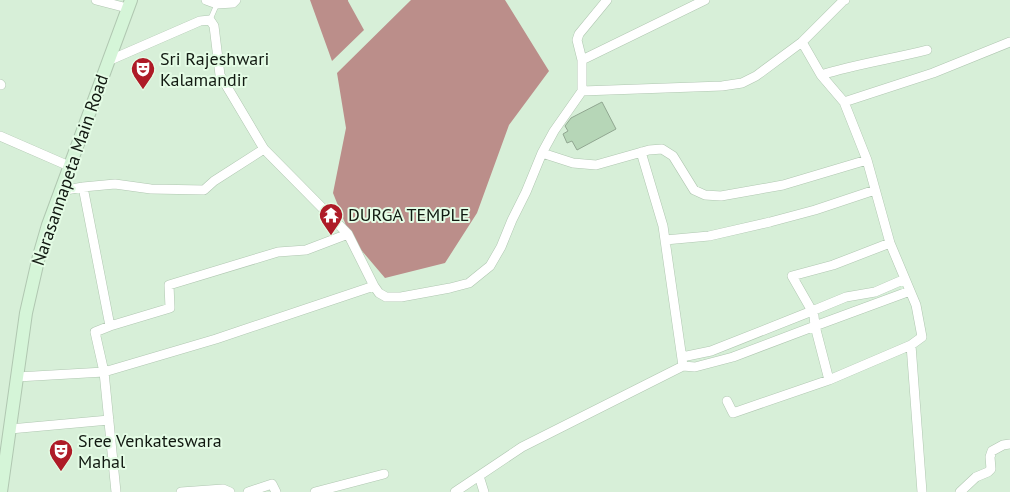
<svg xmlns="http://www.w3.org/2000/svg" width="1010" height="492" font-family="'PT Sans',sans-serif">
<rect width="100%" height="100%" fill="#d7efd8"/>
<path fill="#bb8e8a" d="M 310,0 L 348,0 L 348,1 L 364,30 L 332,61 Z
M 411,0 L 505,0 L 549,71 L 509,125 L 477,213 L 445,263 L 385,278 L 351,238 L 333,193 L 346,128 L 337,73 Z"/>
<path fill="#b6d6b7" stroke="#91a791" d="M 602,102 L 616,129 L 577,150 L 572,141 L 567,143 L 563,134 L 568,131 L 565,126 L 571,118 Z"/>
<g fill="none" stroke-linecap="round" stroke-linejoin="round">
<g stroke="#b0c7b1" stroke-width="5.5">
<path id="service" d="M 210,20 L 217,4"/>
</g>
<g stroke="#b0c7b1" stroke-width="10">
<path id="minor" d="M 96,0 L 127,8
M 206,0 L 217,4 L 233,3 L 236,0
M 582,60 L 705,0
M 821,75 C 856,64 892,59 927,50
M 0,84 L 1,85
M 582,91 L 722,86 L 742,83 L 756,76 L 802,42 L 843,1 L 845,0
M 844,102 L 933,73 L 1010,42
M 0,136 L 69,166
M 264,149 L 348,234 L 374,286
M 542,153 L 573,163 L 596,165 L 649,150 L 662,149 L 673,156 L 694,190 L 705,195 L 721,196 L 783,185 L 867,160
M 83,187 L 110,326
M 60,191 L 83,187 L 115,184 L 151,189 L 204,190 L 214,181 L 264,149 L 220,75 L 214,26 L 210,20 L 200,21 L 108,61
M 665,240 L 709,236 L 770,222 L 815,210 L 875,190
M 911,345 L 922,492
M 682,357 L 711,351 L 812,311 L 792,276 L 833,265 L 890,243
M 683,366 L 695,367 L 733,357 L 815,326 L 814,316 L 812,311 L 846,297 L 875,292 L 905,279
M 17,377 L 104,372 L 216,339 L 374,286 L 379,293 L 386,297 L 401,297 L 450,288 L 469,283 L 490,266 L 501,247 L 512,220 L 526,192 L 542,153 L 554,131 L 582,91 L 582,60 L 577,40 L 579,34 L 607,0
M 829,380 L 815,326 L 910,291
M 727,401 L 733,413 L 829,380 L 911,345 L 922,337 L 916,305 L 890,243 L 867,160 L 844,102 L 821,75 L 802,42
M 10,429 L 109,420
M 479,476 L 484,492
M 116,492 L 104,372 L 95,332 L 110,326 L 170,308 L 169,285 L 278,252 L 306,250 L 348,234
M 181,492 L 223,489 L 230,492
M 248,492 L 272,484 L 276,492
M 315,492 L 384,474
M 455,492 L 522,447 L 683,366 L 663,226 L 641,152
M 960,492 L 976,477 L 988,472 L 991,469 L 990,457 L 992,451 L 1003,445 L 1010,444"/>
</g>
<g stroke="#b0c7b1" stroke-width="14">
<path id="secondary" d="M 1,492 L 26,313 L 39,256 L 48,225 L 131,0"/>
</g>
<use href="#service" stroke="#fff" stroke-width="4.5"/>
<use href="#minor" stroke="#fff" stroke-width="9"/>
<use href="#secondary" stroke="#d5f5d8" stroke-width="12"/>
</g>
<defs>
<g id="theatre-pin" transform="scale(1.25)"><path d="M0 17L-7.5 6A9.5 9.5 0 1 1 7.5 6Z" fill="#ae1b27" stroke="#e4fce5"/><path d="M-5-5.5Q0-4 5-5.5V0Q5 5 0 6Q-5 5-5 0ZM-3.3-2.5H-1v1.5H-3.3ZM1-2.5H3.3v1.5H1ZM-2.8 1Q0 5.5 2.8 1Z" fill="#fff"/></g>
<g id="temple-pin" transform="scale(1.25)"><path d="M0 17L-7.5 6A9.5 9.5 0 1 1 7.5 6Z" fill="#ae1b27" stroke="#e4fce5"/><path d="M0-6L5-2H3V0L6.5 2.5H4V6H1.5V3h-3V6H-4V2.5H-6.5L-3 0V-2H-5Z" fill="#fff"/></g>
</defs>
<g fill-rule="evenodd">
<use href="#theatre-pin" x="143" y="69"/>
<use href="#temple-pin" x="331" y="215"/>
<use href="#theatre-pin" x="61" y="451"/>
</g>
<g text-anchor="middle" stroke-width="4" stroke-linejoin="round" paint-order="stroke">
<g font-size="18" fill="#111911" stroke="#e4fce5" text-anchor="start">
<text x="160" y="65">Sri Rajeshwari<tspan x="160" dy="21">Kalamandir</tspan></text>
<text x="348" y="221">DURGA TEMPLE</text>
<text x="78" y="447">Sree Venkateswara<tspan x="78" dy="21">Mahal</tspan></text>
</g>
<g font-size="18" fill="#111911" stroke="#e4fce5">
<text transform="translate(70 170) rotate(-71)" y="6">Narasannapeta Main Road</text>
</g>
</g>
</svg>
